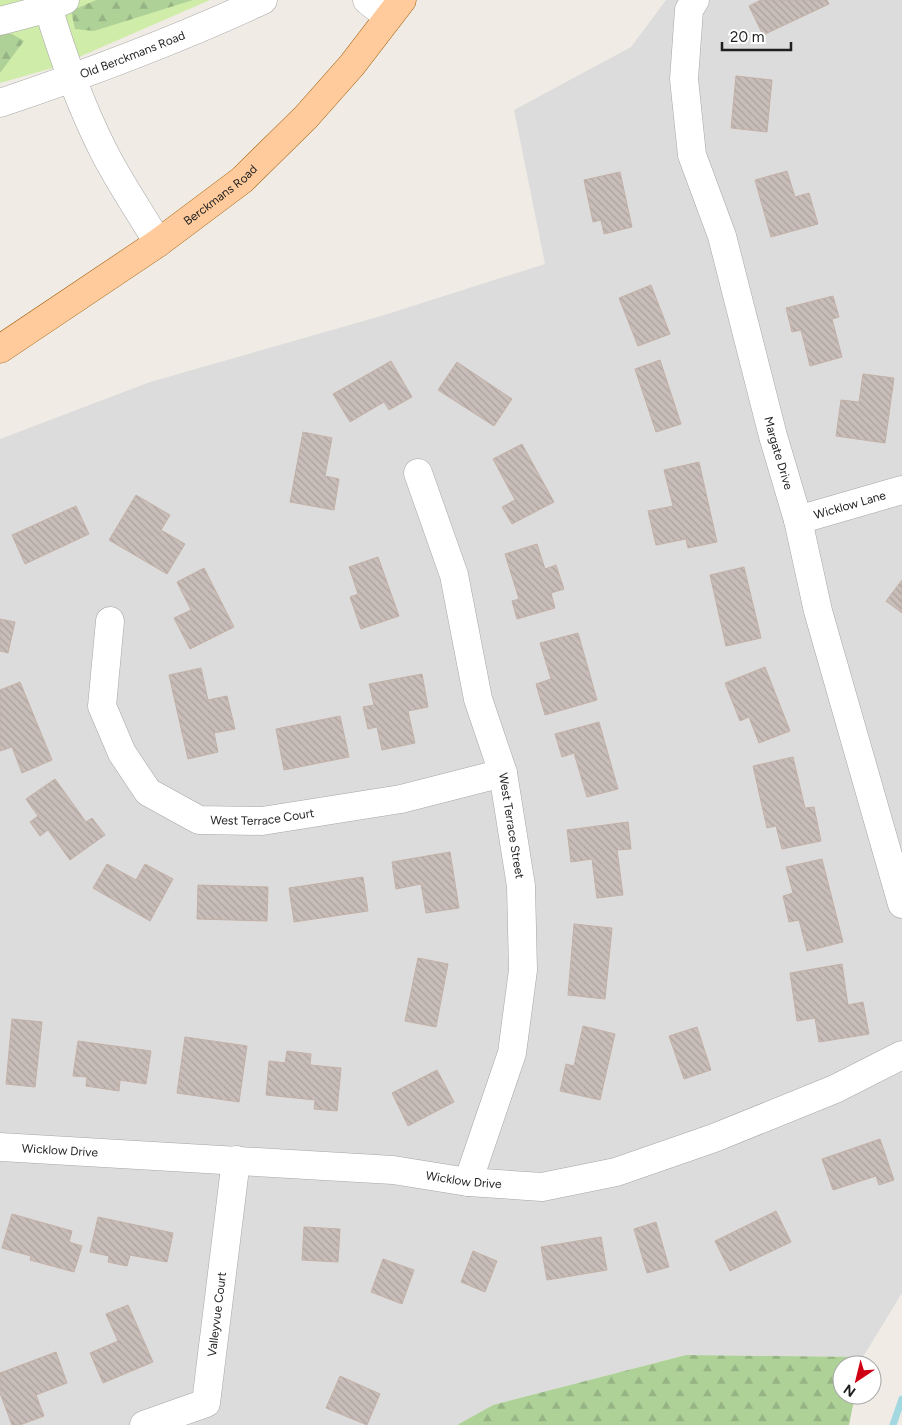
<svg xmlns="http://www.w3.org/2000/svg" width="902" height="1425" font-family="Figtree,sans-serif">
<defs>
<pattern id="forest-firs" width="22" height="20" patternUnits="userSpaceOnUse" patternTransform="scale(1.25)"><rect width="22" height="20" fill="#aed198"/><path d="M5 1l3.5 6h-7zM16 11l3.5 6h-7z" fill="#95b383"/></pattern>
<pattern id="building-back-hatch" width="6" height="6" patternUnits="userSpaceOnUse" patternTransform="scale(1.25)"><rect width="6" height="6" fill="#c8bdb8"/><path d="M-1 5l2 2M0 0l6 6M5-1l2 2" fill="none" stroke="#aba29e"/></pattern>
</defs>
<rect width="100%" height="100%" fill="#f0ece5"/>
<path fill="#dddcdc" d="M 666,0 L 902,0 L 902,1293 L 863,1357 L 686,1355 L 493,1405 L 457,1425 L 0,1425 L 0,439 L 150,382 L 381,316 L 545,264 L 514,110 L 631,47 Z"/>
<path fill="#d0eca9" d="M 0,0 L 210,0 L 56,67 L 0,83 Z"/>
<path fill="url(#forest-firs)" d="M 96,0 L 193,0 L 94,31 L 75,29 L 71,11 Z
M 0,33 L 12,34 L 24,41 L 0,73 Z
M 686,1355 L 863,1357 L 862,1365 L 842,1365 L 842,1395 L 855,1395 L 849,1425 L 457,1425 L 493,1405 Z"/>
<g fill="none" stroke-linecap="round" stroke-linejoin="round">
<path stroke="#a4d8e0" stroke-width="7" d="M 893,1425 L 902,1399"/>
</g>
<path fill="url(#building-back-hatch)" stroke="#c3b1a7" d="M 761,0 L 827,0 L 829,4 L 763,35 L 749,6 Z
M 736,76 L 772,80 L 767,132 L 731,128 Z
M 787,171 L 795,197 L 809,193 L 818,224 L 771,237 L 755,180 Z
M 620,172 L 632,227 L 604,234 L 601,220 L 593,222 L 584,180 Z
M 651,285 L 670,334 L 638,346 L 619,298 Z
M 833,296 L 839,317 L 832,319 L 842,357 L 810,366 L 801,330 L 792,332 L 786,308 Z
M 660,360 L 681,424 L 656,432 L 635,369 Z
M 391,361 L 412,397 L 389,410 L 384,402 L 350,422 L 333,394 Z
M 457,362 L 512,399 L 494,426 L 438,390 Z
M 863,374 L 894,378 L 885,443 L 836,436 L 841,400 L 859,402 Z
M 303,432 L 332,438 L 325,476 L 339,479 L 334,510 L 290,502 Z
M 522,444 L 554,502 L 512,524 L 502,507 L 515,500 L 493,459 Z
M 699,462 L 717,542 L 688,548 L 686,539 L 656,545 L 648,511 L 673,506 L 664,470 Z
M 136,495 L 170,515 L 161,530 L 185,544 L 167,574 L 109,540 Z
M 76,506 L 89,534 L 25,564 L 12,535 Z
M 537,544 L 545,569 L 556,565 L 564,589 L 551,593 L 555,608 L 517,619 L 512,601 L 519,599 L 505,554 Z
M 378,557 L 399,616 L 361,629 L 350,597 L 358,594 L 349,567 Z
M 744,567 L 761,638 L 726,646 L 710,575 Z
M 204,568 L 234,627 L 190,649 L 174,618 L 191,610 L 177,582 Z
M 902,580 L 902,613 L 886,601 Z
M 0,619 L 15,622 L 8,653 L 0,651 Z
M 578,633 L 597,700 L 545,715 L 536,684 L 551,679 L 540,643 Z
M 765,667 L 790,731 L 759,743 L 749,717 L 740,721 L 725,683 Z
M 201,668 L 208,700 L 227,696 L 235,729 L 214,733 L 218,752 L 188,759 L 169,675 Z
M 422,674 L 428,707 L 408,711 L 415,743 L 382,750 L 377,727 L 368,729 L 363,707 L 374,705 L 369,684 Z
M 20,682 L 52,760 L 22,773 L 12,747 L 0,751 L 0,690 Z
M 340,716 L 349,757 L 284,770 L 276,729 Z
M 599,722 L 618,789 L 587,797 L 574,753 L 562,757 L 555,734 Z
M 793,757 L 805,808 L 814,807 L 821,841 L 782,849 L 776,826 L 767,828 L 753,766 Z
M 55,779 L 86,822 L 92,818 L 105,835 L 70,860 L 48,830 L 40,836 L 30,822 L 38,816 L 26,799 Z
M 628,822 L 631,849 L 617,850 L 623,895 L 597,898 L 592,859 L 571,862 L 567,830 Z
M 450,852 L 459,908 L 426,913 L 421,884 L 396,889 L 392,862 Z
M 822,859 L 843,942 L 807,951 L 799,920 L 789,922 L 783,896 L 793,893 L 786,867 Z
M 107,864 L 136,880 L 145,864 L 173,879 L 150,921 L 93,888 Z
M 363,877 L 368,911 L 294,922 L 289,888 Z
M 198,885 L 268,887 L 267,921 L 197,919 Z
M 574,924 L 612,928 L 605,999 L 568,995 Z
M 418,958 L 448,964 L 436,1027 L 405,1021 Z
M 842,964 L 848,1005 L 863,1002 L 869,1034 L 819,1042 L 815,1018 L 797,1021 L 790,973 Z
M 12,1019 L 42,1022 L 35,1087 L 6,1084 Z
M 583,1026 L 615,1034 L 600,1100 L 560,1091 L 566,1064 L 574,1066 Z
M 697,1027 L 711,1070 L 684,1079 L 669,1036 Z
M 185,1037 L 247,1046 L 239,1102 L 177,1093 Z
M 78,1041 L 151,1051 L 146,1084 L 120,1080 L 119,1091 L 86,1086 L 87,1077 L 73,1076 Z
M 287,1051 L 311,1054 L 310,1065 L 341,1068 L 337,1111 L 314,1109 L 315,1100 L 266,1095 L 269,1061 L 285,1063 Z
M 437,1070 L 454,1102 L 408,1126 L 392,1093 Z
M 880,1139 L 894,1180 L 879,1185 L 876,1176 L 833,1190 L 822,1159 Z
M 776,1211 L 791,1242 L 730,1271 L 715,1241 Z
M 12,1214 L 72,1231 L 69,1242 L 82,1246 L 74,1272 L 30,1260 L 31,1256 L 2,1248 Z
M 98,1217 L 173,1233 L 167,1262 L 130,1255 L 127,1266 L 108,1262 L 109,1256 L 90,1252 Z
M 656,1222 L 669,1267 L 647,1273 L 634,1229 Z
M 304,1227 L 340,1229 L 338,1262 L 302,1260 Z
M 601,1237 L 607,1270 L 547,1280 L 541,1247 Z
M 473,1251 L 497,1261 L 485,1292 L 461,1282 Z
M 383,1259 L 414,1270 L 402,1304 L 371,1292 Z
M 128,1305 L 153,1362 L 103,1383 L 90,1353 L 118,1341 L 106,1314 Z
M 56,1352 L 67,1383 L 36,1395 L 44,1416 L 20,1425 L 12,1425 L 0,1393 L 0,1373 Z
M 340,1376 L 380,1394 L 367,1425 L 326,1408 Z"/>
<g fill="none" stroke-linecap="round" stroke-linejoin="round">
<g stroke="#a6a6a6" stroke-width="29">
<g id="minor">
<path d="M 367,0 L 388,17"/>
<path id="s1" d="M 695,0 L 689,10 L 684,79 L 692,155 L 722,236 L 773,436 L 798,520 L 818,611 L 902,904"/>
<path d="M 48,7 C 63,57 80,104 103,150 C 119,182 140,212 158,243"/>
<path d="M 0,21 L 38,11 L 65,0"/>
<path id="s2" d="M 0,103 C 89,73 177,40 263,0"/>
<path id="s3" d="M 418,473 L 454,575 L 478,699 L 503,773 L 521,886 L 523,970 L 512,1053 L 468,1182"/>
<path id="s4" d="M 798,520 L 902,490"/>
<path id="s5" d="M 110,621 L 102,706 L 122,753 L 148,792 L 199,820 L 262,821 L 401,799 L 503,773"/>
<path id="s6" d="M 0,1147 L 393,1170 L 468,1182 L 542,1187 L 616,1172 L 714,1138 L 835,1089 L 902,1055"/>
<path id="s7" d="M 144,1425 L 206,1403 L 236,1160"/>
</g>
</g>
<g stroke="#9b5900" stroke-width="29">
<g id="major">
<path id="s8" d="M 0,349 L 158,243 L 242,180 L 306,117 L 352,65 L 402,0"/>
</g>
</g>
<use href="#minor" stroke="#fff" stroke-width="28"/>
<use href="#major" stroke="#ffcb9c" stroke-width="28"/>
</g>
<g text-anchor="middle" stroke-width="5" stroke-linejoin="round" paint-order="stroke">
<g font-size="12" fill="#1f1f1f" stroke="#fff">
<text dy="4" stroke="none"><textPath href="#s2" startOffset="141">Old Berckmans Road</textPath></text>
<text dy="4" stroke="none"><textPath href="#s8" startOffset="269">Berckmans Road</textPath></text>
<text dy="4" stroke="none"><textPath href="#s1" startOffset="468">Margate Drive</textPath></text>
<text dy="4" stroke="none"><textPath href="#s4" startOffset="54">Wicklow Lane</textPath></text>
<text dy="4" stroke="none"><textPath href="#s5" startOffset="305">West Terrace Court</textPath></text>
<text dy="4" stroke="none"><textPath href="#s3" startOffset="366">West Terrace Street</textPath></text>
<text dy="4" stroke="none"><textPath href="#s6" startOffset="60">Wicklow Drive</textPath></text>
<text dy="4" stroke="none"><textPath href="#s6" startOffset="465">Wicklow Drive</textPath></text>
<text dy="4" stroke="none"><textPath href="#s7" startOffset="155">Valleyvue Court</textPath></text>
</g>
</g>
<g transform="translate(857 1380) rotate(215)"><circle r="24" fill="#ffffff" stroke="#a5a5a5"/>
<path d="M0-4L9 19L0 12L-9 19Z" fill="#cf0013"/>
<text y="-8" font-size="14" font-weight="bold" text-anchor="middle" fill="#1f1f1f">N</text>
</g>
<path d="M722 42v8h69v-8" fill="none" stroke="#1f1f1f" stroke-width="2.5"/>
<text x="730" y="42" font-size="15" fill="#1f1f1f" stroke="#ffffff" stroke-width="4" paint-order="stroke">20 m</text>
</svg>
